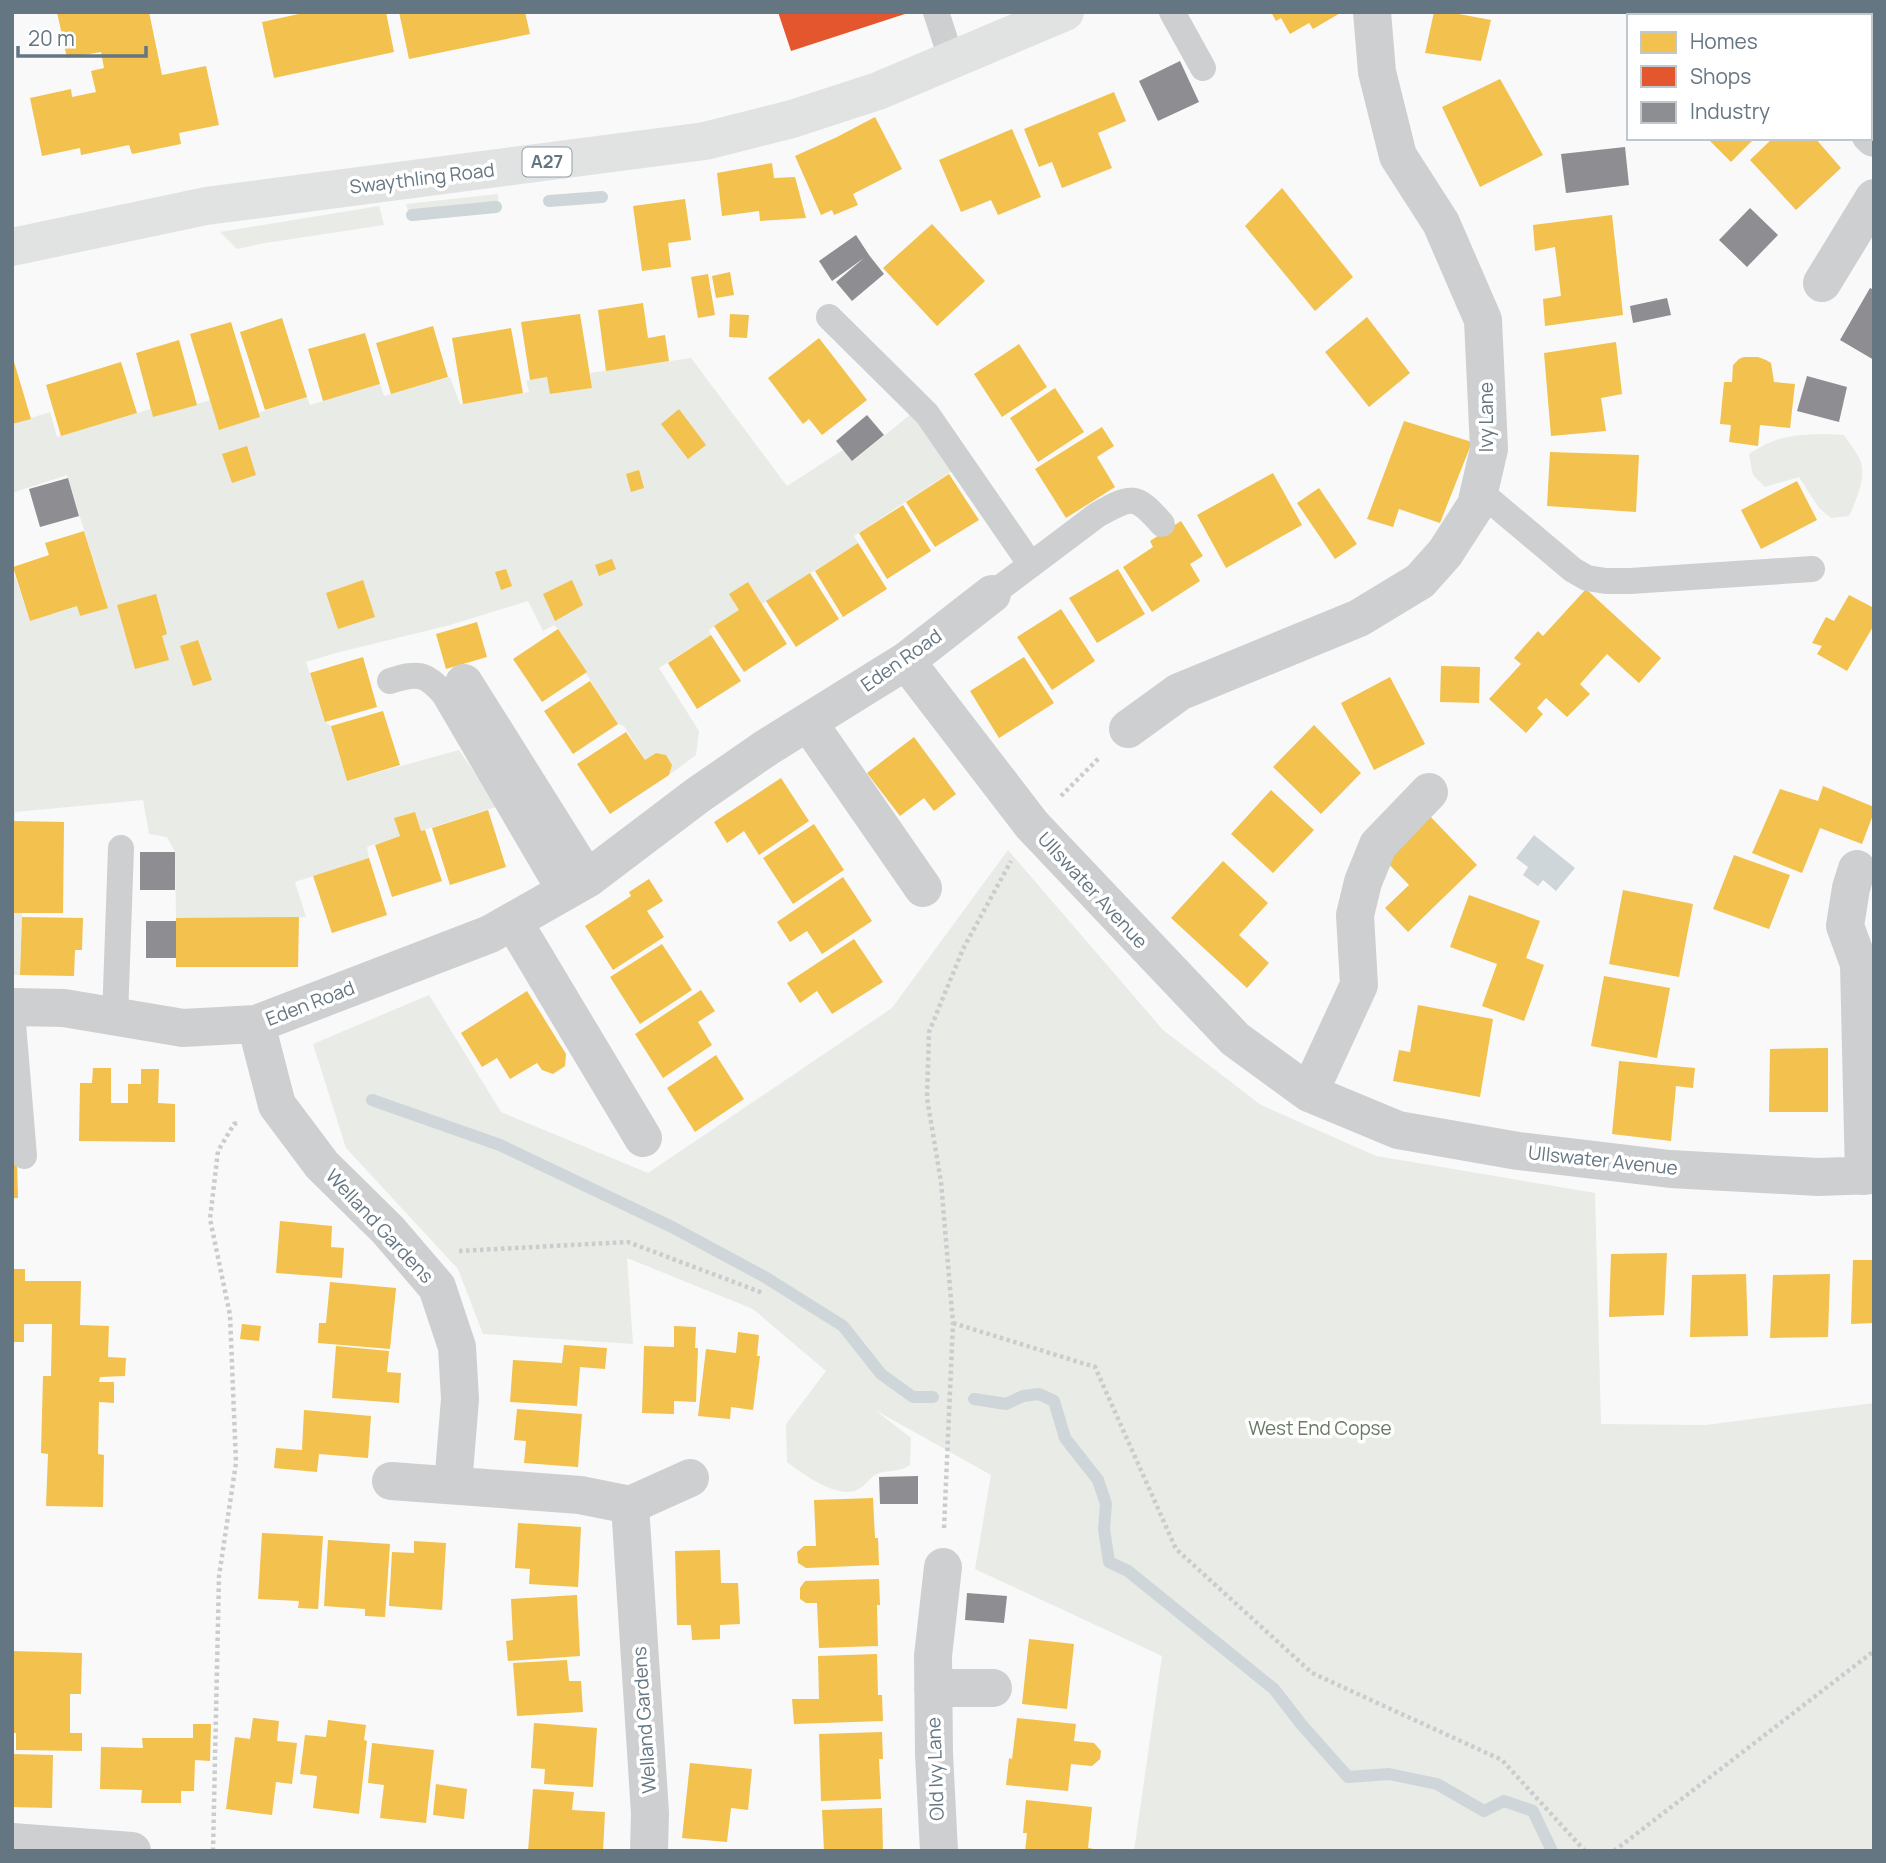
<svg xmlns="http://www.w3.org/2000/svg" width="1886" height="1863" font-family="Manrope,sans-serif">
<rect width="100%" height="100%" fill="#f9f9f9"/>
<path fill="#e8ebe6" d="M 498,194 L 499,212 L 411,221 L 406,204 Z
M 379,206 L 384,225 L 265,243 L 237,249 L 220,232 Z
M 691,358 L 787,486 L 843,450 L 853,461 L 911,414 L 952,471 L 854,536 L 858,543 L 762,604 L 748,582 L 739,610 L 709,630 L 711,635 L 659,668 L 699,731 L 696,755 L 669,775 L 672,765 L 666,755 L 656,753 L 645,760 L 624,726 L 618,724 L 558,629 L 554,625 L 543,631 L 528,601 L 450,625 L 332,654 L 306,662 L 325,722 L 331,726 L 347,781 L 459,750 L 493,799 L 496,807 L 421,831 L 415,812 L 395,818 L 400,836 L 367,847 L 369,858 L 295,882 L 306,917 L 176,918 L 175,852 L 167,837 L 149,834 L 143,800 L 15,812 L 14,913 L 22,913 L 20,975 L 12,975 L 12,567 L 30,621 L 77,606 L 80,616 L 108,607 L 67,475 L 12,493 L 12,424 L 50,412 L 57,437 L 151,409 L 153,417 L 210,400 L 219,430 L 259,417 L 258,413 L 307,397 L 310,405 L 380,384 L 384,396 L 450,377 L 460,404 L 463,404 L 529,392 L 526,381 L 547,377 L 551,394 L 592,388 L 590,373 Z
M 1826,434 L 1844,435 C 1849,443 1856,451 1860,460 C 1867,476 1856,501 1849,516 L 1831,518 L 1819,508 L 1799,477 L 1765,487 L 1753,475 L 1749,454 C 1778,435 1793,435 1826,434 Z
M 1008,850 L 1163,1030 L 1261,1105 L 1376,1156 L 1595,1193 L 1601,1424 L 1706,1425 L 1874,1403 L 1874,1851 L 1134,1851 L 1162,1656 L 975,1569 L 991,1475 L 875,1410 L 911,1438 L 910,1465 C 901,1472 890,1470 879,1473 C 870,1476 866,1486 857,1490 C 837,1499 803,1474 787,1462 L 786,1424 L 826,1371 L 753,1309 L 627,1258 L 633,1344 L 483,1334 L 458,1269 L 346,1148 L 313,1044 L 429,995 L 501,1112 L 648,1173 L 892,1008 Z"/>
<path fill="#ced6d9" d="M 1534,835 L 1575,868 L 1556,891 L 1543,880 L 1538,886 L 1523,875 L 1528,867 L 1516,858 Z"/>
<path fill="#f2c14e" d="M 57,12 L 149,12 L 162,75 L 206,66 L 219,125 L 179,133 L 181,144 L 132,154 L 129,145 L 81,155 L 80,148 L 42,156 L 30,98 L 71,89 L 72,97 L 96,92 L 91,71 L 104,68 L 101,52 L 67,58 Z
M 308,12 L 386,12 L 394,52 L 274,78 L 262,22 Z
M 399,12 L 525,12 L 530,34 L 409,59 Z
M 1271,12 L 1342,12 L 1313,29 L 1309,23 L 1290,34 L 1281,18 L 1276,21 Z
M 1434,12 L 1448,12 L 1491,20 L 1481,61 L 1425,53 Z
M 1825,12 L 1874,12 L 1874,62 L 1870,65 L 1870,16 L 1822,16 Z
M 1500,79 L 1543,155 L 1480,187 L 1442,107 Z
M 1114,92 L 1126,121 L 1098,133 L 1112,168 L 1062,188 L 1052,162 L 1039,167 L 1024,129 Z
M 875,117 L 902,169 L 853,194 L 858,205 L 834,215 L 832,210 L 821,215 L 795,156 L 837,137 Z
M 1012,129 L 1041,197 L 998,215 L 991,200 L 961,212 L 939,160 Z
M 1707,138 L 1755,138 L 1731,162 Z
M 1773,138 L 1815,138 L 1841,168 L 1796,210 L 1750,160 Z
M 772,163 L 774,178 L 795,177 L 806,218 L 760,221 L 759,211 L 722,216 L 717,173 Z
M 1282,188 L 1353,277 L 1315,311 L 1245,226 Z
M 685,199 L 691,240 L 668,243 L 671,267 L 642,271 L 633,206 Z
M 1612,215 L 1623,315 L 1545,326 L 1543,299 L 1561,296 L 1555,247 L 1535,251 L 1533,225 Z
M 932,224 L 985,281 L 937,326 L 883,268 Z
M 730,272 L 734,295 L 716,298 L 712,276 Z
M 708,274 L 715,315 L 698,318 L 691,277 Z
M 643,303 L 648,338 L 665,335 L 669,361 L 606,371 L 598,310 Z
M 580,314 L 592,388 L 550,394 L 547,377 L 530,380 L 521,322 Z
M 730,314 L 749,315 L 747,338 L 729,337 Z
M 1367,317 L 1410,373 L 1369,407 L 1325,352 Z
M 282,318 L 307,397 L 265,410 L 240,332 Z
M 231,322 L 260,417 L 219,430 L 190,334 Z
M 433,326 L 448,377 L 391,394 L 376,343 Z
M 511,328 L 523,393 L 463,404 L 452,338 Z
M 365,333 L 380,384 L 323,401 L 308,349 Z
M 819,338 L 867,400 L 822,435 L 809,419 L 803,424 L 768,378 Z
M 179,340 L 197,405 L 153,417 L 136,353 Z
M 1616,342 L 1622,394 L 1601,398 L 1606,431 L 1551,436 L 1544,353 Z
M 1019,344 L 1047,387 L 1002,417 L 974,374 Z
M 12,355 L 31,419 L 12,424 Z
M 1744,357 L 1758,357 L 1766,360 L 1771,363 L 1774,382 L 1795,384 L 1790,428 L 1760,425 L 1758,446 L 1729,442 L 1731,425 L 1720,424 L 1724,382 L 1732,382 L 1733,365 L 1739,359 Z
M 121,362 L 137,413 L 61,436 L 46,385 Z
M 1055,388 L 1084,432 L 1038,462 L 1010,418 Z
M 679,409 L 706,445 L 688,459 L 661,424 Z
M 1404,421 L 1472,442 L 1440,523 L 1399,509 L 1393,527 L 1367,519 Z
M 1102,427 L 1114,446 L 1097,457 L 1115,487 L 1066,518 L 1035,469 Z
M 247,446 L 256,475 L 232,483 L 222,454 Z
M 1550,452 L 1639,455 L 1636,512 L 1547,506 Z
M 639,470 L 644,488 L 631,492 L 626,474 Z
M 1273,473 L 1302,525 L 1226,568 L 1197,515 Z
M 949,474 L 979,520 L 935,547 L 906,502 Z
M 1797,481 L 1817,520 L 1761,549 L 1741,510 Z
M 1319,488 L 1357,544 L 1335,559 L 1297,503 Z
M 903,505 L 931,551 L 887,579 L 859,533 Z
M 1181,521 L 1203,556 L 1190,564 L 1200,581 L 1152,612 L 1123,567 L 1153,547 L 1150,541 Z
M 84,531 L 108,608 L 80,616 L 77,606 L 30,621 L 13,567 L 49,555 L 45,543 Z
M 858,543 L 887,589 L 843,617 L 815,571 Z
M 612,559 L 616,569 L 599,576 L 595,565 Z
M 506,569 L 512,586 L 501,590 L 495,572 Z
M 1118,569 L 1145,614 L 1097,643 L 1069,598 Z
M 810,573 L 839,619 L 796,647 L 766,601 Z
M 363,580 L 375,617 L 338,629 L 326,593 Z
M 572,580 L 583,605 L 555,621 L 543,594 Z
M 748,582 L 787,644 L 744,672 L 714,626 L 739,610 L 729,594 Z
M 1586,589 L 1661,658 L 1639,683 L 1607,654 L 1580,684 L 1590,694 L 1567,717 L 1546,698 L 1537,708 L 1543,714 L 1526,733 L 1489,699 L 1521,664 L 1514,658 L 1538,631 L 1543,636 Z
M 156,594 L 167,634 L 162,636 L 169,660 L 135,669 L 117,605 Z
M 1849,595 L 1874,608 L 1874,625 L 1847,671 L 1817,654 L 1822,646 L 1812,643 L 1826,617 L 1834,621 Z
M 1061,609 L 1095,661 L 1052,690 L 1017,637 Z
M 477,622 L 487,657 L 446,669 L 436,634 Z
M 558,629 L 587,672 L 542,702 L 513,659 Z
M 711,635 L 741,681 L 697,709 L 668,663 Z
M 198,640 L 212,680 L 193,686 L 180,646 Z
M 363,657 L 377,707 L 325,722 L 310,673 Z
M 1024,657 L 1054,703 L 999,738 L 970,691 Z
M 1441,666 L 1480,667 L 1479,703 L 1440,702 Z
M 1390,677 L 1425,744 L 1374,770 L 1341,703 Z
M 590,681 L 618,724 L 573,754 L 544,711 Z
M 383,711 L 400,765 L 347,781 L 331,726 Z
M 1314,725 L 1361,773 L 1321,814 L 1273,767 Z
M 626,732 L 645,760 L 656,753 L 666,755 L 672,765 L 669,775 L 610,814 L 577,764 Z
M 914,737 L 956,794 L 934,811 L 924,798 L 900,816 L 867,773 Z
M 781,778 L 809,821 L 759,855 L 744,831 L 727,843 L 714,822 Z
M 1823,786 L 1874,807 L 1874,812 L 1862,844 L 1820,828 L 1802,873 L 1752,853 L 1780,789 L 1818,801 Z
M 1271,790 L 1314,830 L 1273,873 L 1231,834 Z
M 488,810 L 506,867 L 450,885 L 432,828 Z
M 1425,811 L 1477,865 L 1408,932 L 1385,908 L 1409,885 L 1380,855 Z
M 415,812 L 421,831 L 425,830 L 442,881 L 392,897 L 375,845 L 400,836 L 394,818 Z
M 14,821 L 64,822 L 63,913 L 14,913 Z
M 814,824 L 844,870 L 793,904 L 763,858 Z
M 1734,855 L 1790,875 L 1769,929 L 1713,909 Z
M 369,858 L 387,915 L 332,933 L 313,876 Z
M 1223,861 L 1268,903 L 1239,935 L 1269,963 L 1247,988 L 1171,918 Z
M 843,877 L 872,921 L 822,954 L 807,931 L 790,942 L 777,922 Z
M 649,879 L 663,901 L 647,911 L 664,937 L 613,970 L 585,926 L 631,896 L 629,892 Z
M 1623,890 L 1693,904 L 1679,977 L 1609,964 Z
M 1469,895 L 1540,921 L 1526,958 L 1544,965 L 1524,1021 L 1482,1006 L 1497,964 L 1450,947 Z
M 22,917 L 83,918 L 82,950 L 75,950 L 74,976 L 20,975 Z
M 299,917 L 298,967 L 176,967 L 176,918 Z
M 854,939 L 883,982 L 832,1014 L 817,991 L 800,1003 L 787,983 Z
M 662,944 L 692,990 L 640,1024 L 610,977 Z
M 1604,976 L 1670,988 L 1657,1058 L 1591,1046 Z
M 701,990 L 715,1011 L 698,1022 L 712,1045 L 663,1078 L 635,1034 Z
M 527,991 L 566,1054 L 565,1066 L 553,1074 L 542,1070 L 537,1063 L 510,1079 L 497,1058 L 482,1067 L 461,1033 Z
M 1418,1005 L 1493,1019 L 1480,1097 L 1393,1081 L 1399,1050 L 1410,1052 Z
M 1828,1048 L 1828,1112 L 1769,1112 L 1770,1049 Z
M 716,1055 L 744,1099 L 695,1132 L 667,1088 Z
M 1619,1061 L 1695,1068 L 1693,1088 L 1676,1086 L 1671,1141 L 1612,1134 Z
M 93,1068 L 111,1068 L 111,1103 L 128,1103 L 128,1084 L 141,1084 L 141,1069 L 159,1069 L 158,1103 L 175,1104 L 175,1142 L 79,1141 L 80,1083 L 92,1083 Z
M 12,1162 L 17,1162 L 18,1198 L 12,1198 Z
M 280,1221 L 332,1226 L 331,1247 L 344,1248 L 342,1278 L 276,1273 Z
M 1667,1253 L 1664,1315 L 1609,1317 L 1611,1254 Z
M 1853,1260 L 1874,1260 L 1874,1323 L 1851,1324 Z
M 12,1269 L 25,1269 L 25,1281 L 81,1281 L 80,1325 L 109,1326 L 108,1357 L 126,1358 L 125,1376 L 100,1377 L 99,1382 L 114,1382 L 114,1403 L 99,1402 L 98,1454 L 104,1455 L 103,1507 L 46,1506 L 48,1454 L 41,1453 L 43,1376 L 51,1376 L 52,1324 L 24,1324 L 24,1342 L 12,1342 Z
M 1746,1274 L 1748,1336 L 1690,1337 L 1692,1275 Z
M 1830,1274 L 1828,1337 L 1770,1338 L 1773,1275 Z
M 330,1282 L 396,1288 L 390,1349 L 318,1343 L 319,1323 L 326,1323 Z
M 242,1324 L 261,1326 L 259,1341 L 240,1339 Z
M 674,1326 L 696,1327 L 695,1348 L 698,1348 L 696,1402 L 674,1401 L 674,1414 L 642,1413 L 644,1346 L 674,1347 Z
M 738,1332 L 759,1335 L 757,1356 L 760,1356 L 753,1410 L 731,1407 L 730,1419 L 698,1416 L 706,1349 L 736,1353 Z
M 564,1345 L 607,1348 L 605,1369 L 580,1367 L 577,1406 L 510,1402 L 513,1360 L 562,1363 Z
M 336,1346 L 389,1351 L 387,1372 L 401,1373 L 399,1403 L 332,1398 Z
M 517,1409 L 582,1414 L 578,1467 L 524,1463 L 526,1441 L 514,1440 Z
M 304,1410 L 371,1416 L 368,1458 L 319,1454 L 317,1472 L 274,1468 L 276,1448 L 302,1450 Z
M 873,1498 L 875,1538 L 878,1538 L 879,1565 L 806,1568 L 798,1563 L 797,1552 L 804,1546 L 816,1546 L 814,1500 Z
M 518,1523 L 581,1527 L 578,1587 L 529,1584 L 530,1569 L 515,1568 Z
M 262,1533 L 323,1536 L 318,1609 L 298,1608 L 299,1601 L 258,1599 Z
M 328,1540 L 390,1544 L 385,1617 L 365,1616 L 365,1609 L 324,1606 Z
M 414,1541 L 446,1543 L 442,1610 L 389,1606 L 392,1552 L 414,1553 Z
M 720,1550 L 721,1583 L 738,1583 L 740,1624 L 720,1625 L 720,1639 L 692,1640 L 691,1625 L 677,1625 L 675,1551 Z
M 879,1579 L 880,1605 L 877,1605 L 878,1646 L 819,1648 L 817,1603 L 806,1603 L 800,1599 L 800,1588 L 805,1581 Z
M 577,1595 L 580,1656 L 508,1661 L 506,1641 L 513,1640 L 511,1599 Z
M 1029,1639 L 1074,1644 L 1067,1709 L 1022,1704 Z
M 12,1651 L 82,1653 L 81,1694 L 70,1694 L 70,1733 L 82,1733 L 82,1751 L 16,1750 L 16,1733 L 12,1733 Z
M 877,1654 L 878,1695 L 882,1695 L 883,1721 L 794,1724 L 792,1699 L 819,1699 L 818,1656 Z
M 567,1660 L 569,1681 L 581,1681 L 583,1712 L 517,1716 L 513,1663 Z
M 253,1718 L 279,1721 L 277,1741 L 297,1743 L 292,1784 L 276,1782 L 272,1815 L 226,1809 L 235,1737 L 250,1739 Z
M 1017,1718 L 1076,1724 L 1074,1741 L 1094,1743 L 1101,1751 L 1100,1759 L 1092,1766 L 1071,1764 L 1068,1791 L 1006,1785 L 1009,1758 L 1012,1759 Z
M 328,1720 L 366,1725 L 364,1740 L 367,1741 L 359,1814 L 313,1808 L 317,1776 L 300,1774 L 305,1735 L 326,1737 Z
M 534,1723 L 597,1728 L 593,1787 L 544,1784 L 545,1769 L 531,1768 Z
M 193,1724 L 211,1724 L 210,1761 L 195,1760 L 194,1791 L 181,1791 L 181,1803 L 141,1803 L 142,1790 L 100,1789 L 101,1747 L 143,1748 L 142,1738 L 193,1738 Z
M 882,1732 L 883,1759 L 879,1759 L 881,1799 L 821,1801 L 819,1734 Z
M 372,1743 L 434,1750 L 426,1823 L 380,1818 L 384,1785 L 368,1783 Z
M 12,1754 L 53,1755 L 52,1808 L 12,1807 Z
M 690,1763 L 752,1769 L 748,1810 L 731,1808 L 727,1842 L 682,1838 Z
M 436,1784 L 467,1789 L 464,1819 L 433,1815 Z
M 533,1789 L 574,1792 L 572,1810 L 605,1812 L 603,1851 L 528,1851 Z
M 1026,1800 L 1092,1807 L 1088,1848 L 1094,1849 L 1094,1851 L 1025,1851 L 1027,1833 L 1023,1833 Z
M 882,1808 L 883,1851 L 824,1851 L 822,1810 Z"/>
<path fill="#e4572e" d="M 778,12 L 908,12 L 908,13 L 791,51 Z"/>
<path fill="#8d8d92" d="M 1180,61 L 1199,102 L 1158,121 L 1139,81 Z
M 1625,147 L 1629,185 L 1566,193 L 1561,154 Z
M 1750,208 L 1778,235 L 1747,267 L 1719,240 Z
M 856,235 L 869,255 L 884,274 L 852,301 L 836,282 L 864,258 L 832,281 L 819,261 Z
M 1870,288 L 1874,290 L 1874,360 L 1840,340 Z
M 1667,298 L 1671,315 L 1633,323 L 1630,306 Z
M 1807,376 L 1847,387 L 1839,422 L 1797,411 Z
M 867,415 L 884,435 L 852,461 L 836,441 Z
M 68,478 L 79,516 L 40,527 L 29,489 Z
M 140,852 L 175,852 L 175,890 L 140,890 Z
M 146,921 L 176,921 L 176,958 L 146,958 Z
M 918,1476 L 918,1504 L 880,1504 L 879,1477 Z
M 967,1593 L 1007,1596 L 1004,1623 L 965,1620 Z"/>
<g fill="none" stroke-linecap="round" stroke-linejoin="round">
<path stroke="#ced6d9" stroke-width="12" d="M 549,201 L 602,197
M 412,215 L 496,207
M 372,1100 L 500,1145 L 672,1227 L 765,1277 L 843,1326 L 881,1374 L 913,1397 L 933,1397
M 974,1399 L 1006,1404 L 1023,1396 L 1039,1394 L 1054,1401 L 1065,1438 L 1098,1480 L 1106,1504 L 1104,1529 L 1109,1562 L 1128,1571 L 1274,1689 L 1301,1724 L 1348,1777 L 1389,1774 L 1437,1784 L 1484,1811 L 1504,1801 L 1533,1811 L 1552,1851"/>
<path stroke="#cbcccd" stroke-width="4.5" stroke-dasharray="3.5 3.5" stroke-linecap="butt" d="M 1061,796 L 1099,758
M 459,1251 L 628,1242 L 763,1293
M 953,1323 L 1095,1367 L 1176,1549 L 1312,1673 L 1502,1760 L 1585,1851
M 944,1528 L 953,1323 L 941,1182 L 927,1098 L 929,1032 L 963,949 L 1011,861
M 213,1851 L 219,1576 L 236,1463 L 230,1315 L 210,1219 L 218,1151 L 234,1124 L 240,1122
M 1614,1851 L 1874,1651"/>
<path stroke="#cecfd0" stroke-width="26" d="M 936,12 L 952,61
M 1172,12 L 1203,68
M 829,317 L 927,414 L 1031,565
M 1479,491 L 1573,570 L 1587,578 L 1606,581 L 1630,581 L 1812,569
M 992,594 L 1097,515 C 1132,495 1136,494 1162,524
M 390,681 C 417,672 426,673 444,694 L 561,894
M 12,1011 L 24,1156
M 115,1018 L 121,848"/>
<path stroke="#cecfd0" stroke-width="38" d="M 1870,134 L 1874,138
M 1822,283 L 1874,198
M 906,661 L 1032,825 L 1235,1039 L 1309,1093 L 1398,1130 L 1518,1151 L 1670,1169 L 1818,1177 L 1874,1175
M 464,683 L 587,879
M 808,722 L 923,888
M 1128,729 L 1179,692 L 1359,618 L 1420,581 L 1445,553 L 1476,505 L 1489,449 L 1483,320 L 1441,223 L 1398,156 L 1377,72 L 1372,12
M 1857,869 L 1851,888 L 1845,926 L 1859,964 L 1864,1176
M 513,921 L 643,1138
M 12,1007 L 64,1008 L 183,1028 L 256,1024 L 490,934 L 587,879 L 698,795 L 766,748 L 906,661 L 992,594
M 256,1024 L 277,1105 L 322,1165 L 388,1230 L 437,1287 L 457,1347 L 460,1399 L 453,1485
M 1309,1093 L 1359,985 L 1355,915 L 1363,882 L 1378,845 L 1429,792
M 391,1481 L 580,1495 L 630,1505 L 650,1813 L 649,1851
M 630,1505 L 690,1478
M 933,1688 L 993,1688
M 12,1842 L 132,1851
M 939,1851 L 934,1754 L 933,1656 L 943,1567"/>
<path stroke="#e1e2e2" stroke-width="38" d="M 12,247 L 206,206 L 705,141 L 792,119 L 878,91 L 1065,12"/>
</g>
<g text-anchor="middle" stroke-width="7" stroke-linejoin="round" paint-order="stroke">
<rect fill="#fff" stroke="#939fa8" stroke-width="2" x="522.5" y="147.5" width="49" height="29" rx="5"/>
<g font-size="18" font-weight="bold" fill="#657683">
<text x="547" y="168">A27</text>
</g>
<g font-size="19" fill="#657683" stroke="#fff">
<text transform="translate(422 178) rotate(-7)" y="7">Swaythling Road</text>
<text transform="translate(1486 417) rotate(-90)" y="7">Ivy Lane</text>
<text transform="translate(901 660) rotate(-35)" y="7">Eden Road</text>
<text transform="translate(1093 890) rotate(47)" y="7">Ullswater Avenue</text>
<text transform="translate(310 1003) rotate(-21)" y="7">Eden Road</text>
<text transform="translate(1603 1160) rotate(6)" y="7">Ullswater Avenue</text>
<text transform="translate(380 1226) rotate(47)" y="7">Welland Gardens</text>
<text transform="translate(644 1720) rotate(-94)" y="7">Welland Gardens</text>
<text transform="translate(935 1769) rotate(-92)" y="7">Old Ivy Lane</text>
</g>
<g font-size="19" fill="#687a64" stroke="#fff">
<text x="1320" y="1435">West End Copse</text>
</g>
</g>
<rect width="1886" height="1863" fill="none" stroke="#657683" stroke-width="28"/>
<rect x="1627" y="14" width="245" height="126" fill="#ffffff" stroke="#c1c8cd" stroke-width="2"/>
<rect x="1641" y="32" width="35" height="21" fill="#f2c14e" stroke="#c1c8cd" stroke-width="2"/>
<text x="1690" y="49" font-size="21" fill="#657683">Homes</text>
<rect x="1641" y="66" width="35" height="21" fill="#e4572e" stroke="#c1c8cd" stroke-width="2"/>
<text x="1690" y="84" font-size="21" fill="#657683">Shops</text>
<rect x="1641" y="102" width="35" height="21" fill="#8d8d92" stroke="#c1c8cd" stroke-width="2"/>
<text x="1690" y="119" font-size="21" fill="#657683">Industry</text>
<path d="M18 46v10h128v-10" fill="none" stroke="#657683" stroke-width="3.5"/>
<text x="28" y="46" font-size="21" fill="#657683" stroke="#ffffff" stroke-width="5" paint-order="stroke">20 m</text>
</svg>
